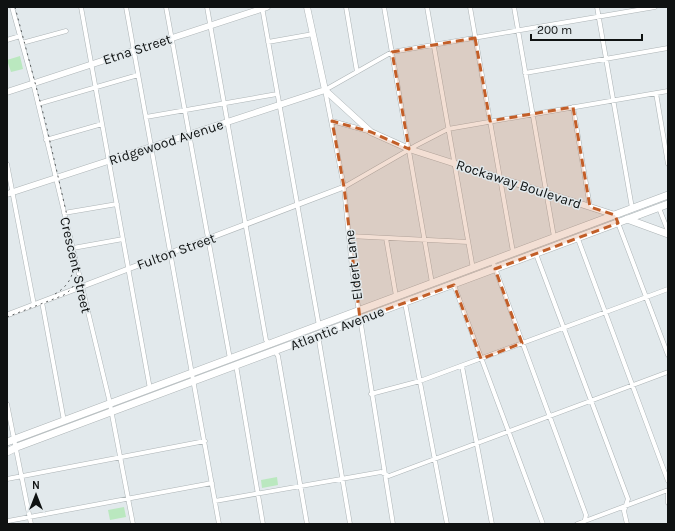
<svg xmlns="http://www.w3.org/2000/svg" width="675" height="531" font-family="Karla,sans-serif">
<rect width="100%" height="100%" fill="#e2e9ec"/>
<path fill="#bae8bf" d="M 20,56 L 23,69 L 11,72 L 7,60 Z
M 277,477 L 278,485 L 262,488 L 261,480 Z
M 124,507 L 126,517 L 110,520 L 108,510 Z"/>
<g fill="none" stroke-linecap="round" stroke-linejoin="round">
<g stroke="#adb4b6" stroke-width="5">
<path id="minor" d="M 12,7 L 34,87 L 109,399 L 133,524
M 81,7 L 150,389
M 126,7 L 219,524
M 166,7 L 230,359
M 207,7 L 266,340 L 270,345
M 262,7 L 319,326
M 346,7 L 357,72
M 384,7 L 432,283
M 427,7 L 473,269
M 470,7 L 513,252
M 514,7 L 554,237
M 597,7 L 632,208
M 7,40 L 20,36
M 268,42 L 313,34
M 22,43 L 66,31
M 525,73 L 668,48
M 656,93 L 668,164
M 38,104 L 138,75
M 573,107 L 590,207
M 146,117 L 277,94
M 332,121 L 368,131
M 46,140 L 102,124
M 7,164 L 34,305
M 344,187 L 417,145 L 448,129 L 668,91
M 659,208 L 668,231
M 64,213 L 117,204
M 615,215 L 668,355
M 349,236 L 468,242
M 386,238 L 396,296
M 578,239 L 668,481
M 73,248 L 123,239
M 536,254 L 628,499 L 624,511 L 627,524
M 492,260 L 586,515 L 584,524
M 454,285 L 543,524
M 42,302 L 64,421
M 405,303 L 447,524
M 318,335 L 350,524
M 274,350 L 278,356 L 307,524
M 236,365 L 263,524
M 462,366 L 492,524
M 371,394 L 420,381 L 668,289
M 7,404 L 31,524
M 7,479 L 205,441
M 668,490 L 668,503
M 215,501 L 381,472 L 389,476 L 668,372
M 8,521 L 212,483
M 393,524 L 352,268 L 344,187 L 325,90 L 392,52 L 655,7
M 577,524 L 668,490"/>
</g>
<g stroke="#adb4b6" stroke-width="6">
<path id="tertiary" d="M 7,315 L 344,187"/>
</g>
<g stroke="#adb4b6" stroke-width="7">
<path id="secondary" d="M 307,7 L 325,90
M 325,90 L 371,132 L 409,149 L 615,215
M 7,92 L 267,7
M 7,194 L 325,90"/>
</g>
<g stroke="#adb4b6" stroke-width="8">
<path id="primary" d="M 627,219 L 668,234
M 7,442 L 668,195
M 7,452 L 17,447 L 668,204"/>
</g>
<use href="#minor" stroke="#fff" stroke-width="4"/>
<use href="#tertiary" stroke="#fff" stroke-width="5"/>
<use href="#secondary" stroke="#fff" stroke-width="6"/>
<use href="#primary" stroke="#fff" stroke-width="7"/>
<path stroke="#595d5e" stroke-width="1" stroke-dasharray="2 4" stroke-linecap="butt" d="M 55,294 C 67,287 75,276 73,261
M 7,317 L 64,295 C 74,288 78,280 79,268 L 46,124 L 15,7"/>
</g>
<path fill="#c25e28" fill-opacity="0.2" stroke="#c25e28" stroke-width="3" stroke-dasharray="8 5" stroke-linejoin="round" d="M 475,38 L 490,121 L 573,107 L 590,207 L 615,215 L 618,223 L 495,269 L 522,343 L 481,359 L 454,285 L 360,319 L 344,187 L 332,121 L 371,132 L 409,149 L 392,52 Z"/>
<g text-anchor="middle" stroke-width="3" stroke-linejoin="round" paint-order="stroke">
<g font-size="14" fill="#0f1212" stroke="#e2e9ec">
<text transform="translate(137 49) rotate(-18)" y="5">Etna Street</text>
<text transform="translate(166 142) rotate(-18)" y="5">Ridgewood Avenue</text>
<text transform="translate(519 184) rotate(18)" y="5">Rockaway Boulevard</text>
<text transform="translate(176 251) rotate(-20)" y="5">Fulton Street</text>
<text transform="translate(76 265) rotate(77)" y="5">Crescent Street</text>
<text transform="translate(353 265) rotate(-97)" y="5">Eldert Lane</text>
<text transform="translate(337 328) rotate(-21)" y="5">Atlantic Avenue</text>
</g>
</g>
<rect width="675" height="531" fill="none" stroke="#0f1212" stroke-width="16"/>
<g transform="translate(36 495)" stroke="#e2e9ec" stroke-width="3" paint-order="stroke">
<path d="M0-3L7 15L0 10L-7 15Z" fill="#0f1212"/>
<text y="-6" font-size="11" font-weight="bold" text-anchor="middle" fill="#0f1212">N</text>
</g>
<path d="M531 34v6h111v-6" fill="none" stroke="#0f1212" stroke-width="2"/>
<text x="537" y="34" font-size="12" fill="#0f1212" stroke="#e2e9ec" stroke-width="3" paint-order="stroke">200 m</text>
</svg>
